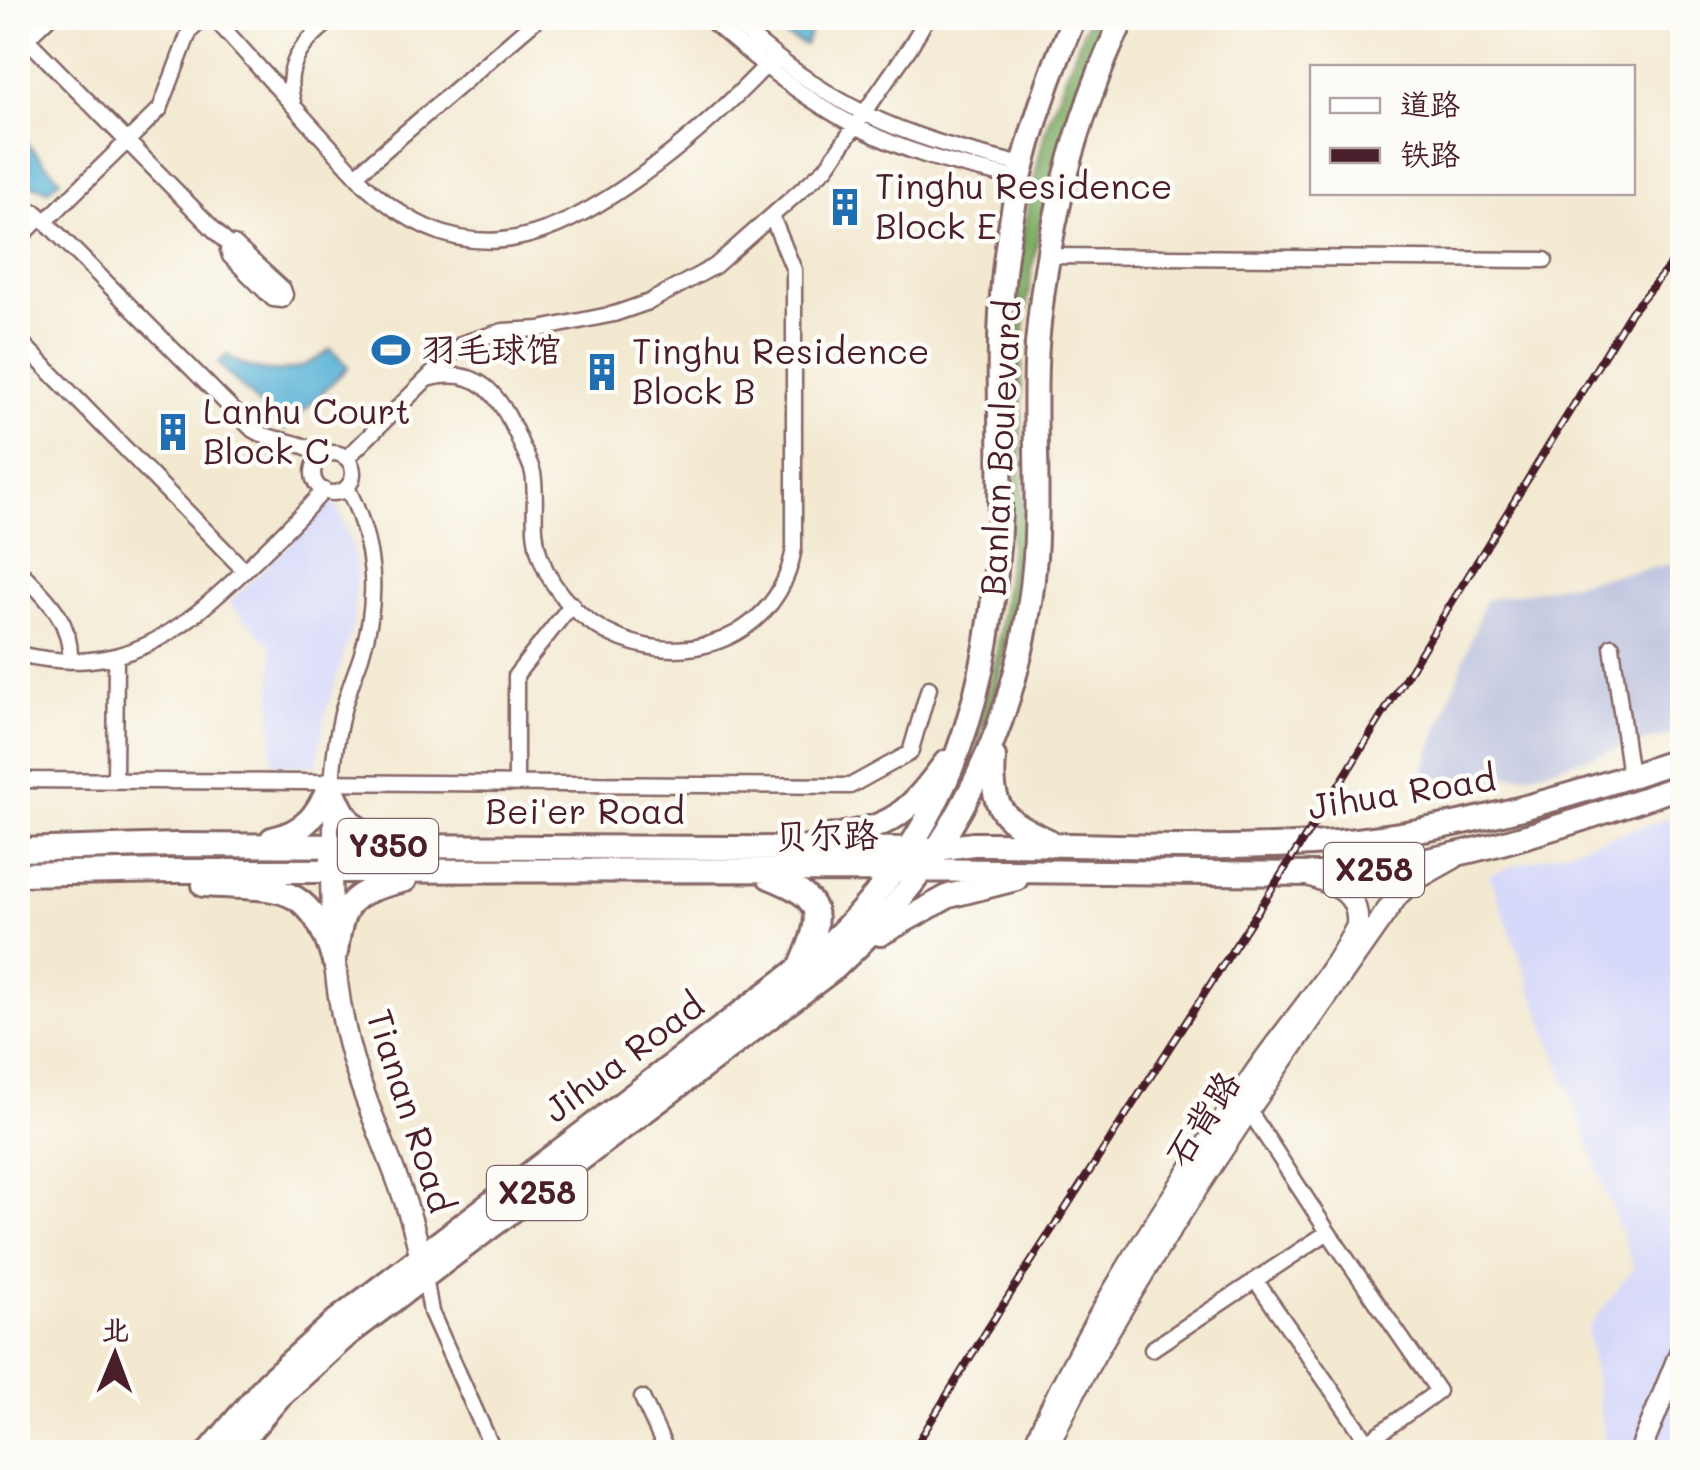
<svg xmlns="http://www.w3.org/2000/svg" width="1700" height="1470" font-family="Mali,'LXGW WenKai TC',sans-serif">
<rect width="100%" height="100%" fill="#fdfcf7"/>
<filter id="ink" filterUnits="userSpaceOnUse"><feTurbulence type="fractalNoise" baseFrequency=".01" numOctaves="2"/><feDisplacementMap in="SourceGraphic" scale="20" xChannelSelector="R" yChannelSelector="G"/><feConvolveMatrix kernelMatrix="1 2 1 2 8 2 1 2 1" color-interpolation-filters="sRGB"/></filter>
<filter id="wash" filterUnits="userSpaceOnUse"><feTurbulence type="fractalNoise" baseFrequency=".0048" numOctaves="4" result="noise"/><feDisplacementMap in="SourceGraphic" scale="40" xChannelSelector="R" yChannelSelector="G"/><feGaussianBlur stdDeviation="2.25" result="paint"/><feColorMatrix in="noise" values="0 0 0 0 0 0 0 0 0 0 0 0 0 0 0 0 0 1.4 0 .05"/><feComposite in="paint" operator="in"/></filter>
<g filter="url(#wash)">
<rect width="100%" height="100%" fill="#f3e9d1"/>
<path fill="#d6d8f9" d="M 334,499 L 353,545 L 357,572 L 353,626 L 325,716 L 316,766 L 272,765 L 272,647 L 229,603 Z
M 1682,814 L 1682,1452 L 1606,1452 L 1587,1329 L 1634,1268 L 1489,874 Z"/>
<path fill="#bec3de" d="M 1682,562 L 1682,731 L 1526,775 L 1421,780 L 1485,600 Z"/>
<path fill="#7fac65" stroke="#646648" stroke-width="2.5" d="M 1088,18 L 1107,18 C 1063,121 1033,229 1023,342 C 1018,403 1024,464 1022,525 C 1020,607 1001,687 970,763 L 996,660 L 1010,550 L 1014,309 L 1022,235 L 1046,127 Z"/>
<path fill="#5ab3d7" stroke="#526981" stroke-width="2.5" d="M 743,18 L 797,18 L 795,24 L 811,31 L 805,45 Z
M 18,134 L 60,179 L 48,190 L 18,180 Z
M 330,349 L 348,367 L 284,430 L 218,363 L 227,355 C 260,379 299,376 330,349 Z"/>
</g>
<g filter="url(#ink)">
<g fill="none" stroke-linecap="round" stroke-linejoin="round">
<g stroke="#856665" stroke-width="19">
<path id="street" d="M 214,18 L 365,185 C 460,272 540,247 635,180 C 686,144 732,102 774,57
M 708,18 C 773,75 838,127 922,154 C 954,165 987,171 1020,179
M 730,18 C 830,107 893,135 1023,165
M 18,30 L 230,246
M 26,39 L 48,18
M 293,102 C 282,64 306,39 334,18
M 356,175 L 538,18
M 18,205 L 37,213 L 253,430 C 276,443 302,439 322,457
M 45,222 L 160,109 L 190,30 L 203,18
M 18,240 L 41,217
M 234,244 L 283,289 L 285,295 L 282,300 L 273,299 L 230,256 L 228,250 Z
M 1049,256 L 1545,260
M 18,339 L 244,570
M 427,379 C 479,365 499,394 518,437 C 522,448 530,461 533,473 C 538,501 530,526 540,556 C 567,634 664,673 736,633 C 769,614 788,585 794,548 L 794,270 L 772,217
M313 473a20 20 0 1 1 40 0a20 20 0 1 1-40 0Z
M 347,458 L 463,343 L 503,331 L 540,329 L 614,314 L 649,302 L 715,266 L 826,168 L 910,47 L 927,18
M 18,569 C 45,597 72,619 70,661
M 1612,646 L 1630,777
M 18,654 C 123,678 176,636 248,567 C 274,542 300,517 324,490
M 18,780 L 850,786 L 910,753 L 929,688
M 115,781 L 116,656
M 516,784 L 516,675 L 572,604
M 331,846 C 331,804 331,764 340,723 C 344,701 353,679 361,657 C 380,597 375,543 347,487
M 1248,1109 L 1328,1232 L 1438,1391 L 1368,1442 L 1256,1281
M 425,1277 L 431,1312 L 494,1452
M 1152,1349 L 1328,1232
M 642,1398 L 667,1452"/>
</g>
<g stroke="#856665" stroke-width="25">
<path id="secondary" d="M 331,858 C 331,932 334,1008 359,1079 C 381,1144 411,1201 423,1269
M 1031,1452 C 1087,1319 1172,1196 1252,1077 C 1286,1027 1330,980 1357,926 C 1360,892 1335,885 1308,875
M 1046,1452 C 1078,1378 1121,1309 1164,1240 C 1238,1122 1318,1009 1398,895 L 1413,881 L 1454,858
M 1640,1452 L 1682,1348"/>
</g>
<g stroke="#856665" stroke-width="28">
<path id="primary" d="M 994,757 C 990,810 1003,820 1049,841
M 331,783 C 340,810 352,836 384,836
M 827,837 C 894,827 906,815 946,762
M 272,839 C 307,831 317,814 331,783
M 18,850 L 176,845 L 937,849 L 973,844 C 1094,843 1216,853 1337,842 C 1456,831 1569,797 1682,759
M 18,874 L 171,871 L 896,870 L 1319,874 C 1451,866 1559,827 1682,786
M 769,877 C 825,899 824,913 801,966
M 204,885 C 278,890 309,879 334,961
M 880,934 L 949,896 L 1016,879
M 336,952 C 343,897 353,893 405,880
M 209,1452 L 267,1383 L 336,1321 L 817,955 C 954,833 994,685 1000,507 C 1002,428 996,350 1004,272 C 1013,184 1039,99 1074,18
M 232,1452 L 280,1396 L 347,1335 L 835,968 C 953,860 1023,717 1035,557 C 1040,487 1032,416 1037,345 C 1046,233 1075,119 1123,18"/>
</g>
<use href="#street" stroke="#fff" stroke-width="14"/>
<use href="#secondary" stroke="#fff" stroke-width="20"/>
<use href="#primary" stroke="#fff" stroke-width="22"/>
<g stroke="#4a1f2b" stroke-width="8">
<path id="rail" d="M 912,1452 L 987,1330 L 1341,782 L 1631,312 L 1682,251"/>
</g>
<use href="#rail" stroke="#fdfcf7" stroke-width="4" stroke-dasharray="11" stroke-linecap="butt"/>
</g>
</g>
<defs>
<g id="building-bare" transform="scale(3)"><path d="M-4-6H4V6H1V3H-1V6H-4ZM-2.5-4.3h1.7v1.8h-1.7ZM.8-4.3h1.7v1.8H.8ZM-2.5-1h1.7V.8h-1.7ZM.8-1h1.7V.8H.8Z" fill="#1f6fb2" stroke="#fdfcf7" stroke-width="2.5" paint-order="stroke"/></g>
<g id="stadium-bare" transform="scale(3)"><path d="M0-5a6.5 5 0 1 0 0 10a6.5 5 0 1 0 0-10ZM-3.5-1.8h7v3.6h-7Z" fill="#1f6fb2" stroke="#fdfcf7" stroke-width="2.5" paint-order="stroke"/></g>
</defs>
<g fill-rule="evenodd">
<use href="#building-bare" x="845" y="207"/>
<use href="#stadium-bare" x="391" y="350"/>
<use href="#building-bare" x="602" y="372"/>
<use href="#building-bare" x="173" y="432"/>
</g>
<g text-anchor="middle" stroke-width="9" stroke-linejoin="round" paint-order="stroke">
<g fill="#fdfcf7" stroke="#806168" stroke-width="2.5">
<rect x="338" y="819" width="100" height="54" rx="8"/>
<rect x="1324" y="843" width="100" height="54" rx="8"/>
<rect x="487" y="1166" width="100" height="54" rx="8"/>
</g>
<g font-size="32" font-weight="bold" fill="#4a1f2b">
<text x="388" y="857">Y350</text>
<text x="1374" y="881">X258</text>
<text x="537" y="1204">X258</text>
</g>
<g font-size="35" fill="#4a1f2b" stroke="#fdfcf7" text-anchor="start">
<text x="875" y="199">Tinghu Residence<tspan x="875" dy="40">Block E</tspan></text>
<text x="421" y="362">羽毛球馆</text>
<text x="632" y="364">Tinghu Residence<tspan x="632" dy="40">Block B</tspan></text>
<text x="203" y="424">Lanhu Court<tspan x="203" dy="40">Block C</tspan></text>
</g>
<g font-size="35" fill="#4a1f2b" stroke="#fdfcf7">
<text transform="translate(1001 448) rotate(-87)" y="12">Banlan Boulevard</text>
<text transform="translate(1402 793) rotate(-9)" y="12">Jihua Road</text>
<text x="585" y="824">Bei'er Road</text>
<text transform="translate(826 836) rotate(-1)" y="12">贝尔路</text>
<text transform="translate(624 1058) rotate(-37)" y="12">Jihua Road</text>
<text transform="translate(410 1111) rotate(72)" y="12">Tianan Road</text>
<text transform="translate(1203 1119) rotate(-57)" y="12">石背路</text>
</g>
</g>
<rect width="1700" height="1470" fill="none" stroke="#fdfcf7" stroke-width="60"/>
<rect x="1310" y="65" width="325" height="130" fill="#fdfcf7" stroke="#b5a4a5" stroke-width="2.5"/>
<rect x="1330" y="98" width="50" height="15" fill="#ffffff" stroke="#b5a4a5" stroke-width="2.5"/>
<text x="1400" y="115" font-size="30" fill="#4a1f2b">道路</text>
<rect x="1330" y="148" width="50" height="15" fill="#4a1f2b" stroke="#b5a4a5" stroke-width="2.5"/>
<text x="1400" y="165" font-size="30" fill="#4a1f2b">铁路</text>
<g transform="translate(115 1355) rotate(1)" stroke="#fdfcf7" stroke-width="8" paint-order="stroke">
<path d="M0-8L18 38L0 25L-18 38Z" fill="#4a1f2b"/>
<text y="-15" font-size="28" font-weight="bold" text-anchor="middle" fill="#4a1f2b">北</text>
</g>
</svg>
